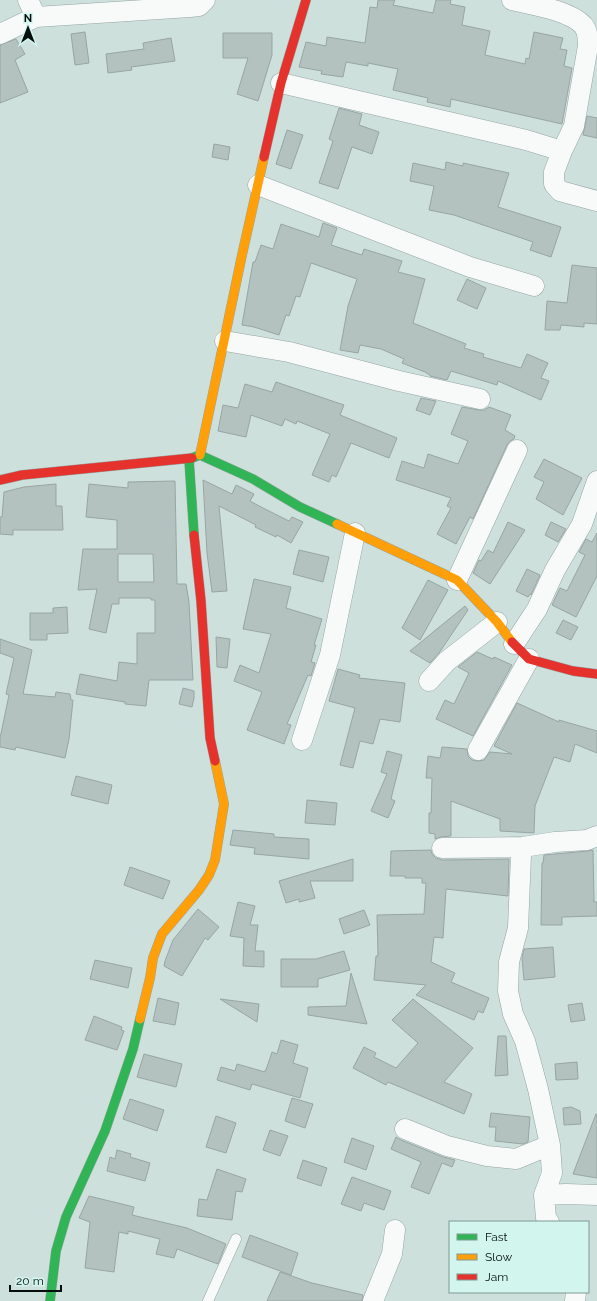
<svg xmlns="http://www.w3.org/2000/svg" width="597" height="1301" font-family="Raleway,sans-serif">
<rect width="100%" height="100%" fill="#cde0dc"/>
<path fill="#b4c2bf" stroke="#98a6a3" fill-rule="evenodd" d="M 378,0 L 395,0 L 393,5 L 433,13 L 436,0 L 451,0 L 450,4 L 465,7 L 462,25 L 490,31 L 485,55 L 525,64 L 526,58 L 529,59 L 534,32 L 563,38 L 560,49 L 567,50 L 564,66 L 572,68 L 562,124 L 451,99 L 450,107 L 427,102 L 428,98 L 393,90 L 398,69 L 368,63 L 368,66 L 346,62 L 343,77 L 321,74 L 322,71 L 299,67 L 306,42 L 326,46 L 327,37 L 365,43 L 370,7 L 377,8 Z
M 85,32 L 89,63 L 75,65 L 71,34 Z
M 223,33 L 272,33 L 272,55 L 258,101 L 237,94 L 248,58 L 223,58 Z
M 171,38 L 175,61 L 131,67 L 132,70 L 108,73 L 106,54 L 144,49 L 143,43 Z
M 16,39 L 25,54 L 15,60 L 28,92 L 0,103 L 0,45 Z
M 339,108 L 362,114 L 359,125 L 379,132 L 372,154 L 352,147 L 338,189 L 319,183 L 333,141 L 329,139 Z
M 587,116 L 597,118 L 597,138 L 583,135 Z
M 287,130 L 303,135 L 291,169 L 276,164 Z
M 214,144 L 230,147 L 228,160 L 212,157 Z
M 446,162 L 463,166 L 463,163 L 509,173 L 498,207 L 561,227 L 551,257 L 530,250 L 533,242 L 454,215 L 429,210 L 434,186 L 410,181 L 413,163 L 445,170 Z
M 323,223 L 337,228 L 331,245 L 362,255 L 364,249 L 402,261 L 398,272 L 425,279 L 413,323 L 466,344 L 464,348 L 484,354 L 483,357 L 521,368 L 527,354 L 548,363 L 541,378 L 549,381 L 541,400 L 498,381 L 497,385 L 451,371 L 447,380 L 430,376 L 430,375 L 425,372 L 402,363 L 404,359 L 381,349 L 360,345 L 358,353 L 340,350 L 348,306 L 357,279 L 311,263 L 300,297 L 296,296 L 289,316 L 286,315 L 279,335 L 254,327 L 242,325 L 253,262 L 255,262 L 261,245 L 273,249 L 281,224 L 319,237 Z
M 572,265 L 597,268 L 597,324 L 584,323 L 584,327 L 561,325 L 560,330 L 545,330 L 547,301 L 567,303 Z
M 467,279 L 486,288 L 477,309 L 457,300 Z
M 276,382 L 344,405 L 340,415 L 397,438 L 389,458 L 351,443 L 336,477 L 332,475 L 329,482 L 312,475 L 330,434 L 297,421 L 296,424 L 285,419 L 282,426 L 251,415 L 246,437 L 218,431 L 223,405 L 238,408 L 245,384 L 272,392 Z
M 421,398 L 436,401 L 430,415 L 416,410 Z
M 462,407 L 479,410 L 484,410 L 489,407 L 511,415 L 505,430 L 515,436 L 514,439 L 510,441 L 507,445 L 473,519 L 470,517 L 456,544 L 437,534 L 451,508 L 447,506 L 451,498 L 396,480 L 402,461 L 424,468 L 428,454 L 458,464 L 468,441 L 451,434 Z
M 544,459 L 582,478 L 563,515 L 536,499 L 544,482 L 534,477 Z
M 203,480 L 232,494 L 236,485 L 254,494 L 250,501 L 261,507 L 289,521 L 292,517 L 303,522 L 291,543 L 277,535 L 276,537 L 255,527 L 256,525 L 219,506 L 227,591 L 212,592 L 207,553 Z
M 175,481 L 177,584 L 186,584 L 189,602 L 193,680 L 149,680 L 146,706 L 125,704 L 125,702 L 76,694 L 80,674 L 117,681 L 119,662 L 137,664 L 137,633 L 155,633 L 155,600 L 151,600 L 151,598 L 119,598 L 119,604 L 112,604 L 106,633 L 89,629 L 97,589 L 78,590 L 83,549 L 117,549 L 117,520 L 86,517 L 89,484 L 128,488 L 128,482 ZM 118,554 L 153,554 L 154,582 L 118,582 Z
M 56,484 L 56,506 L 62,506 L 63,530 L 13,530 L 13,535 L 0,534 L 0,517 L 2,517 L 4,492 L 24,487 Z
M 508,522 L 525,530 L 490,584 L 473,573 L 479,560 L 481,561 L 488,550 L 493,553 Z
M 551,522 L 566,529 L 558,542 L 545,535 Z
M 597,533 L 597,576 L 576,617 L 552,605 L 560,588 L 567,591 L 585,555 L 579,552 L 586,539 L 592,542 Z
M 299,550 L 329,557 L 323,582 L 293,574 Z
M 527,569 L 540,575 L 531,595 L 530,594 L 528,597 L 516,591 Z
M 254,579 L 291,587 L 286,608 L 322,619 L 314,645 L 316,645 L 311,662 L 315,663 L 311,676 L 308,675 L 287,724 L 291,725 L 284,744 L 247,730 L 262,692 L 234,681 L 240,665 L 259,673 L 271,634 L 243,629 Z
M 428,580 L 448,590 L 420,640 L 402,628 Z
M 465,606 L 468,610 L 439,653 L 430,663 L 410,651 Z
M 67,607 L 68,633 L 47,634 L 47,640 L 30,640 L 30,613 L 53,613 L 53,608 Z
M 563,620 L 578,627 L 571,640 L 556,633 Z
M 216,637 L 230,639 L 227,668 L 217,667 Z
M 0,639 L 32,650 L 23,694 L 55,697 L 56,692 L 70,694 L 71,700 L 73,700 L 69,739 L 65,758 L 16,747 L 15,750 L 0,747 L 0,738 L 9,695 L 6,694 L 14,658 L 0,653 Z
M 477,652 L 493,659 L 494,657 L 512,665 L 473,736 L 436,719 L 445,700 L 454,704 L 469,673 L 458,667 Z
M 338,669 L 360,675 L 359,678 L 405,683 L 400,722 L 380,719 L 373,744 L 360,741 L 353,768 L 340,765 L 355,708 L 329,701 Z
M 183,688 L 194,691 L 194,698 L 192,707 L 179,704 Z
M 517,703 L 559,722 L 559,720 L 597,731 L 597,753 L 575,744 L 570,762 L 554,757 L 535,806 L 534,833 L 500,831 L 500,819 L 451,801 L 451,836 L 441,837 L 435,839 L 435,834 L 429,833 L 429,813 L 431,813 L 432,778 L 426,778 L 428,756 L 440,758 L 442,747 L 467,749 L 468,756 L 472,760 L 478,761 L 484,760 L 490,752 L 512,754 L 494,746 Z
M 387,751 L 402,755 L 391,799 L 395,801 L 388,818 L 371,811 L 387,774 L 381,772 Z
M 76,776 L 112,785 L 108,804 L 71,795 Z
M 307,800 L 337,803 L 335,825 L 305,823 Z
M 233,830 L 274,834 L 274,837 L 309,839 L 309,859 L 254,854 L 255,848 L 230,845 Z
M 431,850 L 432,854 L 436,858 L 442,860 L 509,859 L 508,896 L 446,889 L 443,938 L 434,937 L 431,962 L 455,973 L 451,982 L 489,998 L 483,1013 L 478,1011 L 474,1020 L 416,995 L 426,985 L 374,980 L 376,956 L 378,956 L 377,915 L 424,914 L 426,883 L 422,883 L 422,878 L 405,878 L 405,876 L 390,876 L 391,851 Z
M 593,850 L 594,902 L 597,902 L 597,916 L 562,917 L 562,925 L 541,925 L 542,863 L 543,863 L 544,855 L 588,851 Z
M 353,859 L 353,881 L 310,881 L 315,898 L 299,902 L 299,899 L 286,903 L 279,881 Z
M 130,867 L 170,881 L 163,899 L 124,885 Z
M 238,902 L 255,906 L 250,925 L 258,925 L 255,951 L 264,951 L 264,967 L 243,966 L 244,938 L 230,936 Z
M 198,909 L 219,927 L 208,940 L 205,938 L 182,976 L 164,966 L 165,961 L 173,940 Z
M 364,910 L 370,925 L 344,934 L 339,919 Z
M 553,947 L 555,977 L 524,980 L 522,958 L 524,949 Z
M 344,951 L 350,970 L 318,979 L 318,987 L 281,987 L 281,959 L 316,959 Z
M 95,960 L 132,968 L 128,988 L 90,979 Z
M 351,973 L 367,1024 L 308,1015 L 308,1007 L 346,1006 Z
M 158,998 L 179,1003 L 175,1025 L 153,1021 Z
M 220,999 L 259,1004 L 257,1022 Z
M 413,999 L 473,1048 L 444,1082 L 472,1094 L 464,1114 L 388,1082 L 386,1085 L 353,1068 L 364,1047 L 376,1053 L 374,1057 L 396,1068 L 418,1043 L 392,1020 Z
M 582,1003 L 585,1020 L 571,1022 L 568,1005 Z
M 94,1016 L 122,1027 L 121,1030 L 124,1031 L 117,1050 L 85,1040 Z
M 498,1036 L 506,1036 L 508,1075 L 495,1076 Z
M 281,1040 L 298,1045 L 293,1063 L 308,1068 L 300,1098 L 252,1084 L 250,1090 L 217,1080 L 221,1067 L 235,1071 L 237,1064 L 265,1072 L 265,1070 L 266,1070 L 272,1052 L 277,1054 Z
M 144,1054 L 182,1064 L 176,1087 L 137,1077 Z
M 577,1062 L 578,1079 L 556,1080 L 555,1064 Z
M 292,1098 L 313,1104 L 305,1128 L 285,1121 Z
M 130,1099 L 164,1110 L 157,1131 L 123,1119 Z
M 571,1107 L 580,1111 L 581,1124 L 564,1125 L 563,1108 Z
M 491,1113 L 530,1117 L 528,1142 L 523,1144 L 495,1141 L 496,1127 L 489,1127 Z
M 596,1114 L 597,1114 L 597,1178 L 573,1174 Z
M 216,1116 L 236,1123 L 226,1153 L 206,1147 Z
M 270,1130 L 288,1136 L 280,1156 L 263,1150 Z
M 396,1137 L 401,1140 L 443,1157 L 455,1160 L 452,1167 L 442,1163 L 429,1194 L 411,1187 L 421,1162 L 391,1149 Z
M 352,1138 L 374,1146 L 366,1170 L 344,1162 Z
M 117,1150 L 131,1154 L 130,1157 L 150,1163 L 145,1181 L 107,1171 L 110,1157 L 115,1159 Z
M 303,1160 L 327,1168 L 321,1186 L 297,1178 Z
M 217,1169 L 246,1179 L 242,1192 L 236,1191 L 232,1220 L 197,1216 L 199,1199 L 207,1200 Z
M 352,1177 L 391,1191 L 384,1210 L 364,1203 L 361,1211 L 341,1204 Z
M 89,1196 L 134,1207 L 132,1215 L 187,1228 L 226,1244 L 218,1264 L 177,1249 L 174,1258 L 156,1254 L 160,1239 L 128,1231 L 128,1234 L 119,1232 L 114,1272 L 85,1268 L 90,1222 L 79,1218 Z
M 250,1235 L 298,1253 L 291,1275 L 242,1257 Z
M 280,1272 L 312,1283 L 363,1295 L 362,1301 L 267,1301 Z"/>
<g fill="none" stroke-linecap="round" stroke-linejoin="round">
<g stroke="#96a5a2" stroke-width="11">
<path id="lane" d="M 208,1301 L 236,1239"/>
</g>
<g stroke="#96a5a2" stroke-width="21">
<path id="street" d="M 28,0 L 36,17
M 512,0 C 532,5 568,10 583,25 C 588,31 588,38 588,46 L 574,126 L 562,151
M 0,34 L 36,17 L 190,7 L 199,6 L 205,0
M 281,83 L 526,140 L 562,151 L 554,172 L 554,184 L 560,191 L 597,201
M 258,185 L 470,267 L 534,286
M 225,341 L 289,352 L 399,381 L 480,399
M 457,580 L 517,450
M 514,644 L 537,609 L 555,570 L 582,524 L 597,481
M 429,681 L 447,661 L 497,622
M 302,740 L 330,655 L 355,533
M 478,750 L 529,659
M 442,848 L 523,847
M 405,1129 L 447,1146 L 487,1156 L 516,1159 L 550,1145
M 544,1195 L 566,1194 L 597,1195
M 549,1222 L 546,1218 L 544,1195 L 552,1173 L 550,1145 L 538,1089 L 525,1041 L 513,1014 L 508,991 L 509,962 L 518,928 L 521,855 L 523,847 L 555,842 L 587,840 L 597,836
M 373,1301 L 392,1254 L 395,1230
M 575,1301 L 576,1292"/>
</g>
<g stroke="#96a5a2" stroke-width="10">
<path id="fast" d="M 192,458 L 200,455 L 253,479 L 300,507 L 337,524
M 189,459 L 194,535
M 50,1301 L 56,1251 L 66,1217 L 105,1131 L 133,1049 L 140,1019"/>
</g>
<g stroke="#96a5a2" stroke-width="10">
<path id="slow" d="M 200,455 L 242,255 L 264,157
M 337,524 L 457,580 L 497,622 L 512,642
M 140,1019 L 150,978 L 153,958 L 162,934 L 199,890 L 209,875 L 215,860 L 224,804 L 215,761"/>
</g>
<g stroke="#96a5a2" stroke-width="10">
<path id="jam" d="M 264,157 L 281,83 L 306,0
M 0,480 L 22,475 L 192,458
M 194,535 L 201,601 L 210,738 L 215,761
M 512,642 L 529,659 L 573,671 L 597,674"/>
</g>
<use href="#lane" stroke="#f8fafa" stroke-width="10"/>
<use href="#street" stroke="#f8fafa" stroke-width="20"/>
<use href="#fast" stroke="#30b455" stroke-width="9"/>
<use href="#slow" stroke="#ff9f0a" stroke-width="9"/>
<use href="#jam" stroke="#e5322d" stroke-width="9"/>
</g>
<rect x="449" y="1221" width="140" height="72" fill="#d2f5ee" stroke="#809994"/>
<rect x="457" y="1234" width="20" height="6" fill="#30b455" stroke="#809994"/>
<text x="485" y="1241" font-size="12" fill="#040f0d">Fast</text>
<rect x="457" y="1254" width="20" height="6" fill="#ff9f0a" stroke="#809994"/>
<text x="485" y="1261" font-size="12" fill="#040f0d">Slow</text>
<rect x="457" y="1274" width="20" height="6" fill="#e5322d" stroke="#809994"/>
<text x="485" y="1281" font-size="12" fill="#040f0d">Jam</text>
<g transform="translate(28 28)" stroke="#d2f5ee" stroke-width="3" paint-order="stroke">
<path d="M0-3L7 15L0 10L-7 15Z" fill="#040f0d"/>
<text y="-6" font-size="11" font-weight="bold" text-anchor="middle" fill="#040f0d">N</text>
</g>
<path d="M10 1285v6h51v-6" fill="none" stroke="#040f0d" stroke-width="2"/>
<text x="16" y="1285" font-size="12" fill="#040f0d" stroke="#d2f5ee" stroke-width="3" paint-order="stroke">20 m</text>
</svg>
